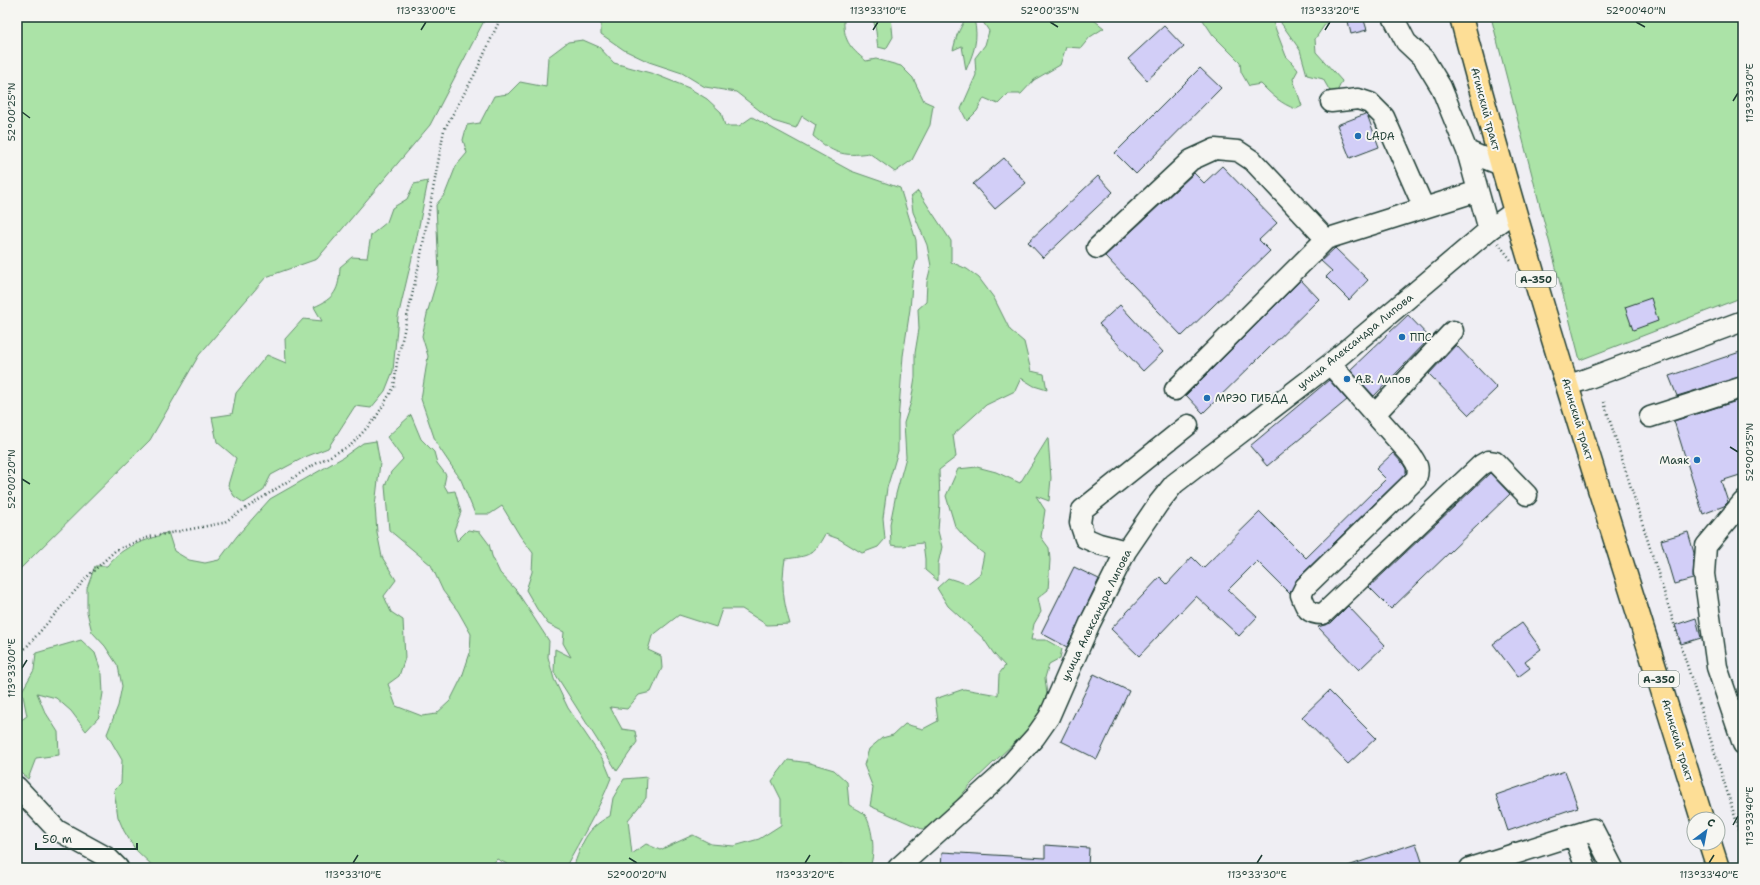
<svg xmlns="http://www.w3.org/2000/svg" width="1760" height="885" font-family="'Shantell Sans',sans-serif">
<rect width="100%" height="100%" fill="#efeef3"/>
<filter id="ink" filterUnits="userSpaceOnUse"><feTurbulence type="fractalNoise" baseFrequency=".025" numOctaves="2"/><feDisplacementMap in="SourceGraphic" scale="8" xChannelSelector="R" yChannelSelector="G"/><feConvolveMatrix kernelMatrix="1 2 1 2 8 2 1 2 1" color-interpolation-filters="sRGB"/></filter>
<g filter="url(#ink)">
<path fill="#abe3a7" stroke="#65906e" d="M 17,17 L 486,17 L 430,125 L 317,259 L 266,277 L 199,355 L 150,440 L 17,572 Z
M 601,17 L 844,17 C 843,40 849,47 866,61 L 876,59 L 901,66 L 913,78 L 924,101 L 933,105 L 930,125 L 912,160 L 895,172 L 869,153 C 842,157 833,153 813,136 L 816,125 L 802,116 L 796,128 L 773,121 L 736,92 L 705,87 L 682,73 L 649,62 L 624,50 L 601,34 Z
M 871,17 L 891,17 L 893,37 L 886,49 L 878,47 C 876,38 877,25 871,17 Z
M 966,17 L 975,17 L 974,19 C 979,40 974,51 966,70 L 962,46 L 953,50 L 957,35 Z
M 985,17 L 1090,17 L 1104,28 L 1090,37 L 1081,48 L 1066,47 L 1060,65 L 1034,80 L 1021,94 L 1008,94 L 998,104 L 984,98 L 977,111 L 967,121 L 961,109 L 976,75 L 975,58 L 985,45 L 989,31 L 983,22 Z
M 1201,17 L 1271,17 L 1286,56 L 1298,70 L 1293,79 L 1302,106 L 1296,109 C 1281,104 1272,95 1261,84 L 1249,86 L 1241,72 L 1240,62 L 1213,35 Z
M 1281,17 L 1328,17 L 1326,23 L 1315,39 L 1316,52 L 1342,81 L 1334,98 L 1323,79 L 1307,75 L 1300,50 L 1281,23 Z
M 1491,17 L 1743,17 L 1743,297 L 1580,360 Z
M 583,40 L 599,47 L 614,63 L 654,74 L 689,88 L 707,99 L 721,112 L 725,126 L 739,126 L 752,117 L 851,171 L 900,188 L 916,240 L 917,258 L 913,272 L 910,309 L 903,356 L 898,422 L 898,451 L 887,488 L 883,518 L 885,539 L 878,547 L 862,553 L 839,539 L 825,534 C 813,556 809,556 785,559 C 781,584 783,601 790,624 L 767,625 L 742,609 L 722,609 L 716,627 L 679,615 L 652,636 L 648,650 L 661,656 L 662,668 L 651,692 L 639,695 L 627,709 L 610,707 L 622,729 L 635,731 L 637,742 L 617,771 L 554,672 L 555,649 L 571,657 L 563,643 L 564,632 L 548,624 L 537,609 L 526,590 L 532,572 L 533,553 L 520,536 L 502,506 L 490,514 L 475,514 L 461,480 L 436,443 L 421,399 L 428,356 L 422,336 L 428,310 L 439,273 L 436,205 L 445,194 L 456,166 L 467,153 L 463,140 L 467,125 L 480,123 L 494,96 L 508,94 L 520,82 L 546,87 L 548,57 L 568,42 Z
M 428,181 L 416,241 L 398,317 L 393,371 L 385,391 L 371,408 L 355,406 L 328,448 L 305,457 L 271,475 L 263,491 L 244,503 L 234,496 L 228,485 L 236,458 L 217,442 L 212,417 L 232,414 L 236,393 L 267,355 L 286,363 L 285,339 L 303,319 L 322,321 L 314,307 C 335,298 339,290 340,267 L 352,257 L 367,258 L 371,235 L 387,222 L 392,208 L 407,199 L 414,184 Z
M 918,191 L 951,241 L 951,262 L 967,269 L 979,278 L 994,298 L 1010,330 L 1024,342 L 1031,371 L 1044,374 L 1047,390 L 1034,386 L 1021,378 L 1015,391 L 986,405 L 953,435 L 956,457 L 939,470 L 940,503 L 938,531 L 942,547 L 938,564 L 938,581 L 925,570 L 925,559 L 923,543 C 909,544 905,548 891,545 L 890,524 L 896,494 L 906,457 L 904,423 L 911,402 L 915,377 L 915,353 L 919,329 L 918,309 L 926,302 L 927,282 L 931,266 L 927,245 L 913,212 L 911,197 Z
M 411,415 L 421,439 L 434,452 L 437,463 L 446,475 L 444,485 L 448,492 L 455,491 L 461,512 L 454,530 L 457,541 L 468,530 L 480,532 L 489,544 L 492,556 L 500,573 L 516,590 L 549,641 L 548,657 L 554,679 L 568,708 L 604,761 L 611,778 C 599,810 581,838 565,868 L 515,868 L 497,859 L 489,868 L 155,868 L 135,849 L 124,831 L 118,817 L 114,790 L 121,783 L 122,760 L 107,734 L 118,706 L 122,686 L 118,666 L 105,646 L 92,632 L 87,612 L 87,588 L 95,566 L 107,566 C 125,543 143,543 168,532 L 174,551 L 189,560 L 205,563 L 219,560 L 237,536 L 270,499 L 342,458 L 363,443 L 376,441 L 380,463 L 375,506 L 377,532 L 382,557 L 396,580 L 384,596 L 391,612 L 403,620 L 405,658 L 399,676 L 388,684 L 396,706 L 422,716 L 436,714 L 450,701 L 462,677 L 470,653 L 471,634 L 458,611 L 443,591 L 431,565 L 389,530 L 385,486 L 391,472 L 403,459 L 387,437 Z
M 1048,438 L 1051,478 L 1049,501 L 1036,496 L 1045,510 L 1041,537 L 1049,548 L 1050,560 L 1048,590 L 1038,598 L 1041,612 L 1034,624 L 1031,640 L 1046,640 L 1062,649 L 1060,658 L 1049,664 L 1045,678 L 1047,695 L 1037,721 L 972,783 L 936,824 L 922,829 L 870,806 L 873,788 L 864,765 L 869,749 L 882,738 L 893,735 L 905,724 L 923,729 L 938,721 L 935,699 L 964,689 L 998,695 L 999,674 L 1005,666 L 994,654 L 983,638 L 948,606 L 937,588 L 948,578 L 967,584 L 980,574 L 984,554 L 969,542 L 955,526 L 946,496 L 958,469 L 977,467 L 996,472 L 1020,483 Z
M 81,640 L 95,653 L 102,674 L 103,693 L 99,717 L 86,731 L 71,711 L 56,698 L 37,693 L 44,710 L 58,732 L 59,755 L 36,758 L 28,779 L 17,770 L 17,723 L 27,716 L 22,691 L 34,670 L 36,653 Z
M 788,760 L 810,763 L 834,770 L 847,782 L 849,805 C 854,808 862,811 865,815 C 873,827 876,857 869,868 L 852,868 L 842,864 L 822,868 L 573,868 C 582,844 585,829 610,816 L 613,798 L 624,779 L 647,777 L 646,798 L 628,820 L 632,854 L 646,844 L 660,850 L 693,835 L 711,844 L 734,846 L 759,839 L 781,825 L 781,799 L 772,781 Z"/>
<path fill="#d2cef7" stroke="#1f3d34" d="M 1347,17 L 1363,17 L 1367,30 L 1351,34 Z
M 1164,26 L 1184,47 L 1147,80 L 1128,59 Z
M 1200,68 L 1221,88 L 1136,174 L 1115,153 Z
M 1365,114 L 1368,117 L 1379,147 L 1350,158 L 1337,125 Z
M 1004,158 L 1026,183 L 995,209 L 973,184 Z
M 1222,166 L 1277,223 L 1259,240 L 1270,251 L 1182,336 L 1105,256 L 1194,173 L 1204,183 Z
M 1098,176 L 1113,192 L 1043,258 L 1028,242 Z
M 1335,248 L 1368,280 L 1349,300 L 1326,277 L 1332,271 L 1321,261 Z
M 1301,280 L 1319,299 L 1203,413 L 1186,395 Z
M 1651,298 L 1658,321 L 1633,330 L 1625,307 Z
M 1120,305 L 1163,352 L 1143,371 L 1099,324 Z
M 1408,315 L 1430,338 L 1374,396 L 1350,370 Z
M 1456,345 L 1497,388 L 1469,415 L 1429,374 Z
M 1743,351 L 1743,376 L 1677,396 L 1669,376 Z
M 1329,380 L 1347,400 L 1267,466 L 1250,446 Z
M 1743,399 L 1743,474 L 1721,481 L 1728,502 L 1724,506 L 1703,514 L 1674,421 Z
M 1393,453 L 1403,464 L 1406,469 L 1406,473 L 1297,579 L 1290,594 L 1257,561 L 1228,590 L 1257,617 L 1239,636 L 1196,596 L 1139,656 L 1111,629 L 1160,577 L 1167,584 L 1192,557 L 1203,568 L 1260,512 L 1306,558 L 1386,479 L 1376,469 Z
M 1490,473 L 1510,494 L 1391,609 L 1369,587 Z
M 1688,532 L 1694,553 L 1693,579 L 1674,584 L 1661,540 Z
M 1074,567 L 1099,579 L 1067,647 L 1041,633 Z
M 1348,606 L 1385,645 L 1359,670 L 1318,627 L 1331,623 Z
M 1696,618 L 1701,638 L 1681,644 L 1675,625 Z
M 1522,623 L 1541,649 L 1525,661 L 1530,668 L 1518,677 L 1493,644 Z
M 1094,674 L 1129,691 L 1097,759 L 1061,741 Z
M 1329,691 L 1376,738 L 1348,764 L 1302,717 Z
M 1565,771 L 1578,807 L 1508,831 L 1496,795 Z
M 1416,843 L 1424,868 L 1348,868 L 1348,866 Z
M 1045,845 L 1089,848 L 1088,868 L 941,868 L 942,852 L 1045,858 Z"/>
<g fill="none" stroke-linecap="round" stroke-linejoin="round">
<g stroke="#1f3d34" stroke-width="23">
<path id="minor" d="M 1394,19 L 1406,42 L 1424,59 L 1441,87 L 1467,151 L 1501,165
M 1331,102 L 1358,99 L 1370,103 L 1384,117 L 1424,208
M 1467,151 L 1489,230
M 1097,248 L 1191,160 L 1215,149 L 1238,151 L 1253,161 L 1326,239
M 1330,364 L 1410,454 C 1417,464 1420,468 1416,479 L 1305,587 L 1301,595 C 1306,609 1308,614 1323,614 L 1481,465 L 1488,461 L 1495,462 L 1527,495
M 1567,385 L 1581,381 L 1743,321
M 1175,390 L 1326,239 L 1478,191
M 1375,414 L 1453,331
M 1650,417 L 1743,387
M 1743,502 L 1706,546 L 1704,574 L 1717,667 L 1743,744
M 1126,551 L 1099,544 L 1085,538 L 1080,523 L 1082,510 L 1188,425
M 17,787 L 57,830 L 108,858 L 118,868
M 1574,835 L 1586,868
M 898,868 L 999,777 L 1035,737 L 1049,717 L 1090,623 L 1126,551 L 1158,504 L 1174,484 L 1330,364 L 1489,230 L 1515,211
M 1470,868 L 1593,829 L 1613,868"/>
</g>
<g stroke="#1f3d34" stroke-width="25">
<path id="highway" d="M 1461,17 C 1532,287 1620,552 1702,819
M 1710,843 L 1718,868"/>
</g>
<path stroke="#1f3d34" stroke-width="2.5" stroke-dasharray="1 3" stroke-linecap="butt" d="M 1498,243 L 1511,260
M 1604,402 L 1743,842
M 17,658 L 89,575 L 116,550 L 149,537 L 223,523 L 310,467 L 351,445 L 375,419 L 394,387 L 397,362 L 420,260 L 444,130 L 475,74 L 501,17"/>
<use href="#minor" stroke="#f6f6f2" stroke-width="20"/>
<use href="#highway" stroke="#fdde96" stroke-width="22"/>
</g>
</g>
<path fill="none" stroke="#1f3d34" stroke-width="1.5" d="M 1050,22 L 1058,27M 1636,22 L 1645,27M 421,30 L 426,22M 873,30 L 878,22M 1325,30 L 1330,22M 1733,101 L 1738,93M 22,112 L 30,118M 1730,447 L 1738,452M 22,479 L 30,484M 22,668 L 27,660M 1733,825 L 1738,816M 629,858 L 637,863M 353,863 L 358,855M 805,863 L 810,855M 1257,863 L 1262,855M 1709,863 L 1714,855"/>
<g fill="#1f6fb2" stroke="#f6f6f2" stroke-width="1.5">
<circle cx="1358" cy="136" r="4"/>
<circle cx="1402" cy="337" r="4"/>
<circle cx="1347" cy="379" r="4"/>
<circle cx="1207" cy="398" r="4"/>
<circle cx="1697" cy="460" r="4"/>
</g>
<g text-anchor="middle" stroke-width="4" stroke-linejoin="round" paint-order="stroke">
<g fill="#f6f6f2" stroke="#60746d" stroke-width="1">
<rect x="1516" y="271" width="40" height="16" rx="3"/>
<rect x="1639" y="671" width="40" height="16" rx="3"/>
</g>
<g font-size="10" font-weight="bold" fill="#1f3d34">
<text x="1536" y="283">А-350</text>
<text x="1659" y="683">А-350</text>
</g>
<g font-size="11" fill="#1f3d34" stroke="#f6f6f2">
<text transform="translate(1486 109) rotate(75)" y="4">Агинский тракт</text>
<text transform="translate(1355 341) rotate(-39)" y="4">улица Александра Липова</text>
<text transform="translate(1578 419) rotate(73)" y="4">Агинский тракт</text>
<text transform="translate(1096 615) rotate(-64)" y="4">улица Александра Липова</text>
<text transform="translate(1678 740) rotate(73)" y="4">Агинский тракт</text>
</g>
<g font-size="11" fill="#1f3d34" stroke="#f6f6f2" text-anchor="start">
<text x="1366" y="140">LADA</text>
<text x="1410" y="341">ППС</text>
<text x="1355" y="383">А.В. Липов</text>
<text x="1215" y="402">МРЭО ГИБДД</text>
<text x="1689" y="464" text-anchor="end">Маяк</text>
</g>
</g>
<rect width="1760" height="885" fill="none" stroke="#f6f6f2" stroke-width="44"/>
<g transform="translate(1706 831) rotate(32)"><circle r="19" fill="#f6f6f2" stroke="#a0aca6"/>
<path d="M0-3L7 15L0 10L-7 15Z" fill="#1f6fb2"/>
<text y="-6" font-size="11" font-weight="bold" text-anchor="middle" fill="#1f3d34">С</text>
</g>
<path d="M36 843v6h101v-6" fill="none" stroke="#1f3d34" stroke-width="2"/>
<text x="42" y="843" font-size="12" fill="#1f3d34" stroke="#f6f6f2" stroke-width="3" paint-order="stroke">50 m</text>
<rect x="22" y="22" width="1716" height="841" fill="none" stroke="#1f3d34" stroke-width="1.5"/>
<g font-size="10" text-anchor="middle" fill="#1f3d34">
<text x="426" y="14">113°33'00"E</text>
<text x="878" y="14">113°33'10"E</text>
<text x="1050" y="14">52°00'35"N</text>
<text x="1330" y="14">113°33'20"E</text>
<text x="1636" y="14">52°00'40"N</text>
<text transform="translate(1749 93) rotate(-90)" y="4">113°33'30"E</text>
<text transform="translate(11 112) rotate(-90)" y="4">52°00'25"N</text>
<text transform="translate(1749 452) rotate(-90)" y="4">52°00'35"N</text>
<text transform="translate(11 479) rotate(-90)" y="4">52°00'20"N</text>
<text transform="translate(11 668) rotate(-90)" y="4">113°33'00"E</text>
<text transform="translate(1749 816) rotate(-90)" y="4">113°33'40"E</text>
<text x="353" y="878">113°33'10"E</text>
<text x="637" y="878">52°00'20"N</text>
<text x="805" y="878">113°33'20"E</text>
<text x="1257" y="878">113°33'30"E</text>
<text x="1709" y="878">113°33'40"E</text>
</g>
</svg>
